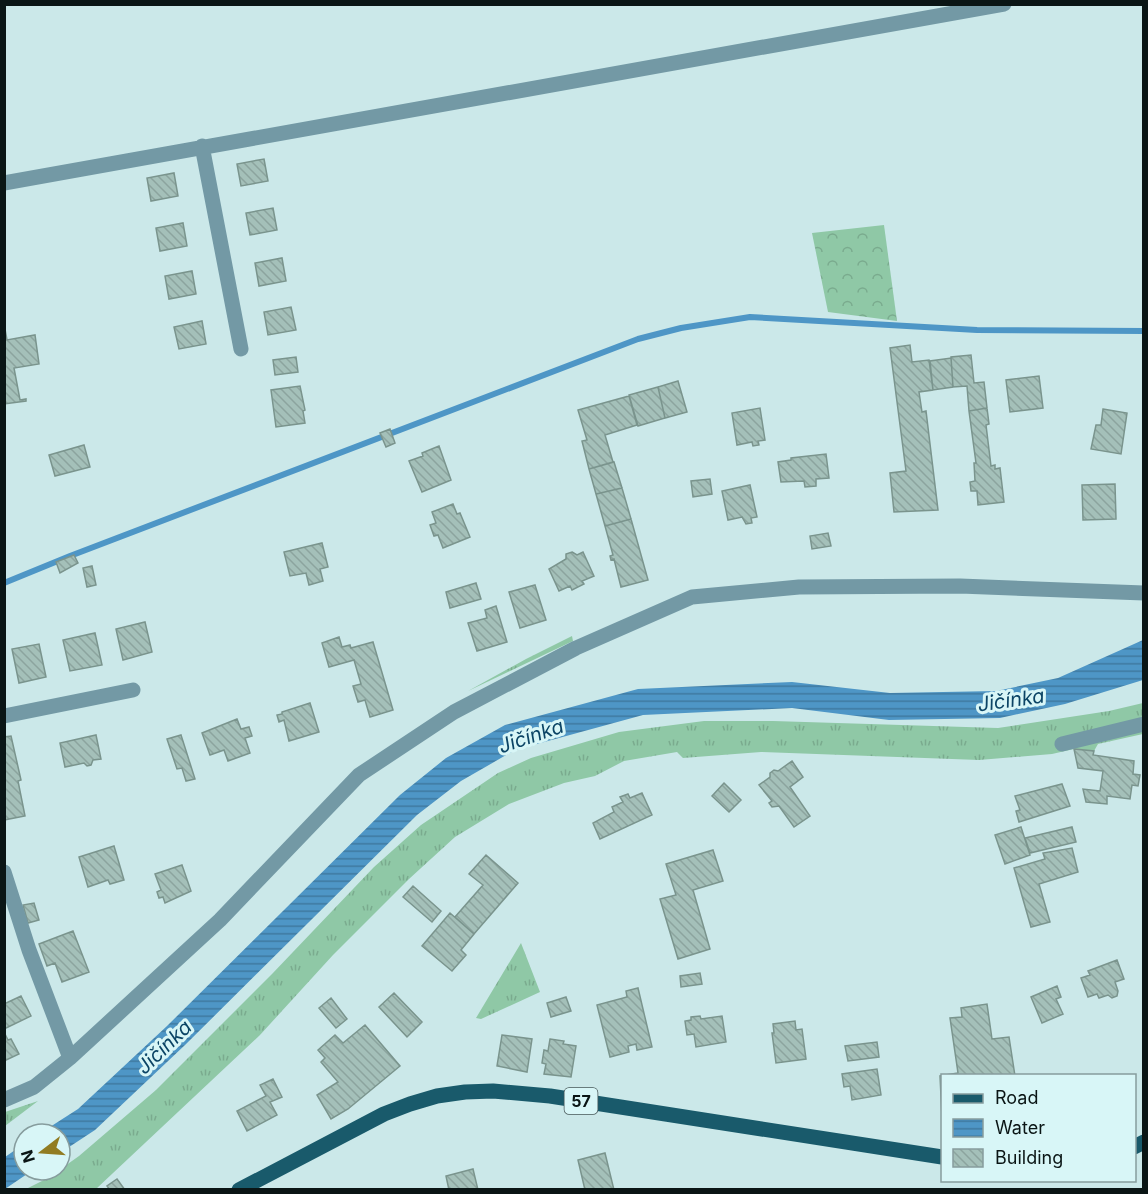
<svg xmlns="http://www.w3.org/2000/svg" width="1148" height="1194" font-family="Inter,sans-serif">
<defs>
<pattern id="grass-tufts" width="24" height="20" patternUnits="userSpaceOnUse" patternTransform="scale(1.5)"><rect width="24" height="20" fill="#8fc8a6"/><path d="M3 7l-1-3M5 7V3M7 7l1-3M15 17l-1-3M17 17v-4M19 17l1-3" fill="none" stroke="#7aab8e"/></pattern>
<pattern id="forest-crowns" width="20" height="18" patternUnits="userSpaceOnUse" patternTransform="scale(1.5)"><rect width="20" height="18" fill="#8fc8a6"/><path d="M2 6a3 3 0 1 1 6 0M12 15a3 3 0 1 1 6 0" fill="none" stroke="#7aab8e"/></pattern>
<pattern id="water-rules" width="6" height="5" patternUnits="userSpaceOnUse" patternTransform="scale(1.5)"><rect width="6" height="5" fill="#4e96c6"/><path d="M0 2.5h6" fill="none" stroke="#3f79a0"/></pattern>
<pattern id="building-back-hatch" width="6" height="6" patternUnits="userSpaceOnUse" patternTransform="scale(1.5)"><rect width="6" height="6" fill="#a4c0b9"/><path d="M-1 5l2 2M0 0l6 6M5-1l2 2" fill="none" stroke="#8ca49e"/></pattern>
</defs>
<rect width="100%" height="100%" fill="#cbe8e9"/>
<path fill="url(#grass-tufts)" d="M 572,636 L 573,641 L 468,691 L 526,659 Z
M 1143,703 L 1143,734 L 1098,744 L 1094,751 L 1074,749 L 1052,754 L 979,760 L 761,752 L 683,758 L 677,752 L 624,761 L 595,776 L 564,783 L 509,804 L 455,837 L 409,879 L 333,955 L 260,1035 L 96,1189 L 24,1190 L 48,1178 L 79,1156 L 156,1090 L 272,974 L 374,867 L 421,825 L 498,773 L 531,758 L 619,732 L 704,721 L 773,721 L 998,728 L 1109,711 Z
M 521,943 L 540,992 L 481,1019 L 476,1018 Z
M 38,1101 L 5,1126 L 5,1112 Z"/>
<path fill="url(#forest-crowns)" d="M 884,225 L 897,321 L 828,312 L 812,233 Z"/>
<path fill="url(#water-rules)" d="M 1143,640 L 1143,680 L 1065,704 L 1000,718 L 889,720 L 792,708 L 643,715 L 515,750 L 461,781 L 417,815 L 185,1045 L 95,1130 L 60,1153 L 60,1134 L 39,1134 L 78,1109 L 167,1026 L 400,795 L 446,758 L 505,725 L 638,689 L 792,682 L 890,693 L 996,691 L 1058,678 Z
M 24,1144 L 24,1170 L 33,1170 L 5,1189 L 5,1157 Z"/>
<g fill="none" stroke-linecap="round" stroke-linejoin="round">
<path stroke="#4e96c6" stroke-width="6" d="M 4,583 L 70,556 L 638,339 L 681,328 L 750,317 L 977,330 L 1144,331"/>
</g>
<path fill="url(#building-back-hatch)" stroke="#7a948d" stroke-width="1.5" d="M 264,159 L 268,181 L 241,186 L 237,164 Z
M 174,173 L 178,196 L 151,201 L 147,178 Z
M 273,208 L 277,230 L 250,235 L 246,213 Z
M 183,223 L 187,246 L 160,251 L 156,228 Z
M 282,258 L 286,281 L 259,286 L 255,263 Z
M 192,271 L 196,294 L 169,299 L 165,276 Z
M 291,307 L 296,330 L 268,335 L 264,312 Z
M 202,321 L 206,344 L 179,349 L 174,327 Z
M 4,324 L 7,340 L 35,335 L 39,364 L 14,368 L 20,400 L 26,399 L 26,401 L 4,404 Z
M 910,345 L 912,362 L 929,360 L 933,390 L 919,392 L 922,412 L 926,411 L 938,510 L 894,512 L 890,473 L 906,471 L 890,348 Z
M 971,355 L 974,383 L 984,382 L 987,408 L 969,411 L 967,386 L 953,387 L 951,357 Z
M 296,357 L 298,372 L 275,375 L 273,360 Z
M 951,358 L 953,387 L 933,390 L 930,361 Z
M 1039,376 L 1043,408 L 1010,412 L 1006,380 Z
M 678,381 L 687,412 L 665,418 L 658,387 Z
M 300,386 L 305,410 L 303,411 L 305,423 L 276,427 L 271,390 Z
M 658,387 L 665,418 L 638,426 L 629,395 Z
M 629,396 L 637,425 L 605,435 L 613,462 L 589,469 L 582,441 L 587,440 L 578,410 Z
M 760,408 L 765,440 L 758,441 L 759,445 L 753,446 L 752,442 L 737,445 L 732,413 Z
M 987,408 L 989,424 L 986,425 L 991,466 L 995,465 L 995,469 L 1000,468 L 1004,502 L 978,505 L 977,491 L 971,491 L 970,482 L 975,481 L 974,463 L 976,463 L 969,411 Z
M 1103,409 L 1127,413 L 1121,454 L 1091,449 L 1096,425 L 1101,425 Z
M 390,429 L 395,443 L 386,447 L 380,433 Z
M 84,445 L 90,467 L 55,476 L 49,455 Z
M 439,446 L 451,480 L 422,492 L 409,461 L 423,456 L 422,453 Z
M 826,454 L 829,478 L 816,479 L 816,486 L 805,487 L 804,481 L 781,482 L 778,462 L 791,460 L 791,458 Z
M 614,462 L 622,488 L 596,494 L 589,469 Z
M 710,479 L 712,494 L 693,497 L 691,481 Z
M 1115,484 L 1116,519 L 1083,520 L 1082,485 Z
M 750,485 L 757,517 L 751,518 L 752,523 L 746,524 L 742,517 L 728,520 L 722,491 Z
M 622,488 L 631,519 L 605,526 L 596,494 Z
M 453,504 L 457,514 L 460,513 L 470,537 L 443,548 L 438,535 L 434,536 L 430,525 L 436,523 L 432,512 Z
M 631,519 L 648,580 L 621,587 L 614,559 L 611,560 L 610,556 L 613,555 L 605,526 Z
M 828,533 L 831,546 L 812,549 L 810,536 Z
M 322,543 L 328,567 L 320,569 L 323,581 L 309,585 L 306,573 L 290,576 L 284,552 Z
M 572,552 L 577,555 L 583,552 L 594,576 L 582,581 L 584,584 L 572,590 L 570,586 L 559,591 L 549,569 L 566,559 L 566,554 Z
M 74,555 L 78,563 L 60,573 L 56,562 Z
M 92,566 L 96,585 L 87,587 L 83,568 Z
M 476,583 L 481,599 L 450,608 L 446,592 Z
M 535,585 L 546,620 L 520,628 L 509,592 Z
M 496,606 L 507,642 L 477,651 L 468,623 L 487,618 L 485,610 Z
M 145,622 L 152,652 L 123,660 L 116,629 Z
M 95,633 L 102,665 L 70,671 L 63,640 Z
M 339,637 L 342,647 L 350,645 L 351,648 L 373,642 L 393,710 L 370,717 L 365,700 L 358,702 L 353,686 L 361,684 L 354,660 L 329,667 L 322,643 Z
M 39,644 L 46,677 L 19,683 L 12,649 Z
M 310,703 L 319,732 L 289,741 L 284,720 L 279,722 L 277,715 L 282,714 L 282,712 Z
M 237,719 L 241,729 L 249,727 L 252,736 L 245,738 L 250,753 L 228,761 L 224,750 L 210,755 L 202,733 Z
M 96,735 L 101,759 L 93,760 L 91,765 L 87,766 L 84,763 L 65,767 L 60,743 Z
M 181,735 L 195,779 L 186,781 L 182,768 L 177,769 L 167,739 Z
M 11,736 L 21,780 L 18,781 L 25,816 L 4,820 L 4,737 Z
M 1074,749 L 1094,751 L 1093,755 L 1134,761 L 1133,774 L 1140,775 L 1138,786 L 1132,785 L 1130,799 L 1107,796 L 1107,804 L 1086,802 L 1083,789 L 1100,791 L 1103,771 L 1078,768 Z
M 792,761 L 803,777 L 790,787 L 810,816 L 794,827 L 779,806 L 772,807 L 769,803 L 772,801 L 759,785 L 770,777 L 770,773 L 774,770 L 778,771 Z
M 724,783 L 741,800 L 729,812 L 712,796 Z
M 1062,784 L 1070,806 L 1019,822 L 1016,811 L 1020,810 L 1015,796 Z
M 642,793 L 652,815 L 600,839 L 593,823 L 614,812 L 612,807 L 623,802 L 620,797 L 628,794 L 630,798 Z
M 1021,827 L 1030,855 L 1005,864 L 995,835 Z
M 1072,827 L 1076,842 L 1030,853 L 1025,838 Z
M 114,846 L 124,880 L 110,884 L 108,880 L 88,887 L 79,857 Z
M 1072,848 L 1078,872 L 1039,884 L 1050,922 L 1031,927 L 1014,868 L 1045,859 L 1043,853 Z
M 713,850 L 723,881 L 693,890 L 710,949 L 678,959 L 660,899 L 676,895 L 666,864 Z
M 486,855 L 518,883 L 474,934 L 455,917 L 483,885 L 469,874 Z
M 182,865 L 191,891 L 165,903 L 163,897 L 159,898 L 157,892 L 161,890 L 155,874 Z
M 413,886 L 441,911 L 432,922 L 403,897 Z
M 34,903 L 39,920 L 28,923 L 23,905 Z
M 450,913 L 474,934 L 461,950 L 466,955 L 452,971 L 422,946 Z
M 73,931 L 89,972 L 62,982 L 55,963 L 47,966 L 39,944 Z
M 1117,960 L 1124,979 L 1115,982 L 1118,991 L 1117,996 L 1112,998 L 1108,995 L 1099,998 L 1097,994 L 1088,997 L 1081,978 L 1090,975 L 1088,971 Z
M 700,973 L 702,984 L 681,987 L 680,976 Z
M 1057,986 L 1061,997 L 1056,999 L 1063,1014 L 1042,1023 L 1031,997 Z
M 638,988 L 652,1047 L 637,1050 L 636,1044 L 628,1046 L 629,1052 L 610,1057 L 597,1005 L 627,997 L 626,991 Z
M 394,993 L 422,1022 L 407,1037 L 379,1007 Z
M 21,996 L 31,1016 L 4,1029 L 4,1004 Z
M 566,997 L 571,1011 L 551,1017 L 547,1003 Z
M 331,998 L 347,1019 L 336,1028 L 319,1008 Z
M 987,1004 L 992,1039 L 1009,1037 L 1015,1076 L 942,1076 L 942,1117 L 940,1076 L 958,1073 L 950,1018 L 962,1017 L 961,1008 Z
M 700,1016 L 701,1019 L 722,1016 L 726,1042 L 696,1047 L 694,1034 L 687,1035 L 685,1021 L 691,1020 L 691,1017 Z
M 795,1021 L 796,1030 L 802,1029 L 806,1059 L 776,1063 L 772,1033 L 774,1033 L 773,1024 Z
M 365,1025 L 400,1066 L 348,1109 L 331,1119 L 317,1095 L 338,1082 L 321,1062 L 325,1058 L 318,1050 L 335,1035 L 343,1043 Z
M 4,1032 L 8,1040 L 11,1039 L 19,1054 L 4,1061 Z
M 502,1035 L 532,1039 L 527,1072 L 497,1066 Z
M 550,1039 L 564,1041 L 563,1044 L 576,1046 L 571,1077 L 544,1074 L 546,1064 L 542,1063 L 544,1050 L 548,1051 Z
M 877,1042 L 879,1057 L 848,1061 L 845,1046 Z
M 877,1069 L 881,1095 L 852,1100 L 850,1086 L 844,1087 L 842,1074 Z
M 273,1079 L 282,1097 L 270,1102 L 277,1115 L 247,1131 L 237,1111 L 266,1096 L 260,1085 Z
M 605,1153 L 614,1190 L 585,1190 L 578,1160 Z
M 473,1169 L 478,1190 L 449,1190 L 446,1176 Z
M 117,1179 L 125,1190 L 110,1190 L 107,1186 Z"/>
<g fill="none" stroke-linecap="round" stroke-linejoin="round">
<path stroke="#7399a5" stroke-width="15" d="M 202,146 L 241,349
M 4,183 L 1004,4
M 4,716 L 133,690
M 1062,744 L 1144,724
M 4,872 L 29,950 L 70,1058
M 4,1100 L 34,1087 L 70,1058 L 220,920 L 359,775 L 454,712 L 576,648 L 692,597 L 799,587 L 960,586 L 1144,593"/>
<path stroke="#195a6b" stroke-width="15" d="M 1134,1147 L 1144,1142
M 239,1190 L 384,1114 L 410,1104 L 437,1096 L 465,1092 L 493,1091 L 550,1096 L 942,1157"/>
</g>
<g text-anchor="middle" stroke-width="6" stroke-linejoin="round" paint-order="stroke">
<rect fill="#d8f6f7" stroke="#485859" stroke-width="1.5" x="564.5" y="1088" width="33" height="26" rx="4.5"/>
<g font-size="16" font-weight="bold" fill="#0a1515">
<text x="581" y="1107">57</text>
</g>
<g font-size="20" font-style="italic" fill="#0b4465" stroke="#d8f6f7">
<text transform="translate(1011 700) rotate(-8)" y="7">Jičínka</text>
<text transform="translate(531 736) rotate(-19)" y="7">Jičínka</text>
<text transform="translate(164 1047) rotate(-44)" y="7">Jičínka</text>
</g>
</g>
<rect width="1148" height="1194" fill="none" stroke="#0a1515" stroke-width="12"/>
<rect x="941" y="1074" width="195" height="108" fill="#d8f6f7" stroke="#869c9d" stroke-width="1.5"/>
<rect x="953" y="1094" width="30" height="9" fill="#195a6b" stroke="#869c9d" stroke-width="1.5"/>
<text x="995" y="1104" font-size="18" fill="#0a1515">Road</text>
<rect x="953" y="1119" width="30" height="18" fill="url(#water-rules)" stroke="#869c9d" stroke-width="1.5"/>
<text x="995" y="1134" font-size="18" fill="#0a1515">Water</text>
<rect x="953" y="1149" width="30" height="18" fill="url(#building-back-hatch)" stroke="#869c9d" stroke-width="1.5"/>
<text x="995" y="1164" font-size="18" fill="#0a1515">Building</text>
<g transform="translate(42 1152) rotate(253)"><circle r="28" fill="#d8f6f7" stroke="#869c9d" stroke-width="1.5"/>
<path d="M0-4.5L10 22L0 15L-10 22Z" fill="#917c22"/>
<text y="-9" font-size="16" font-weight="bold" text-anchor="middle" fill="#0a1515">N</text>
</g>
</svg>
